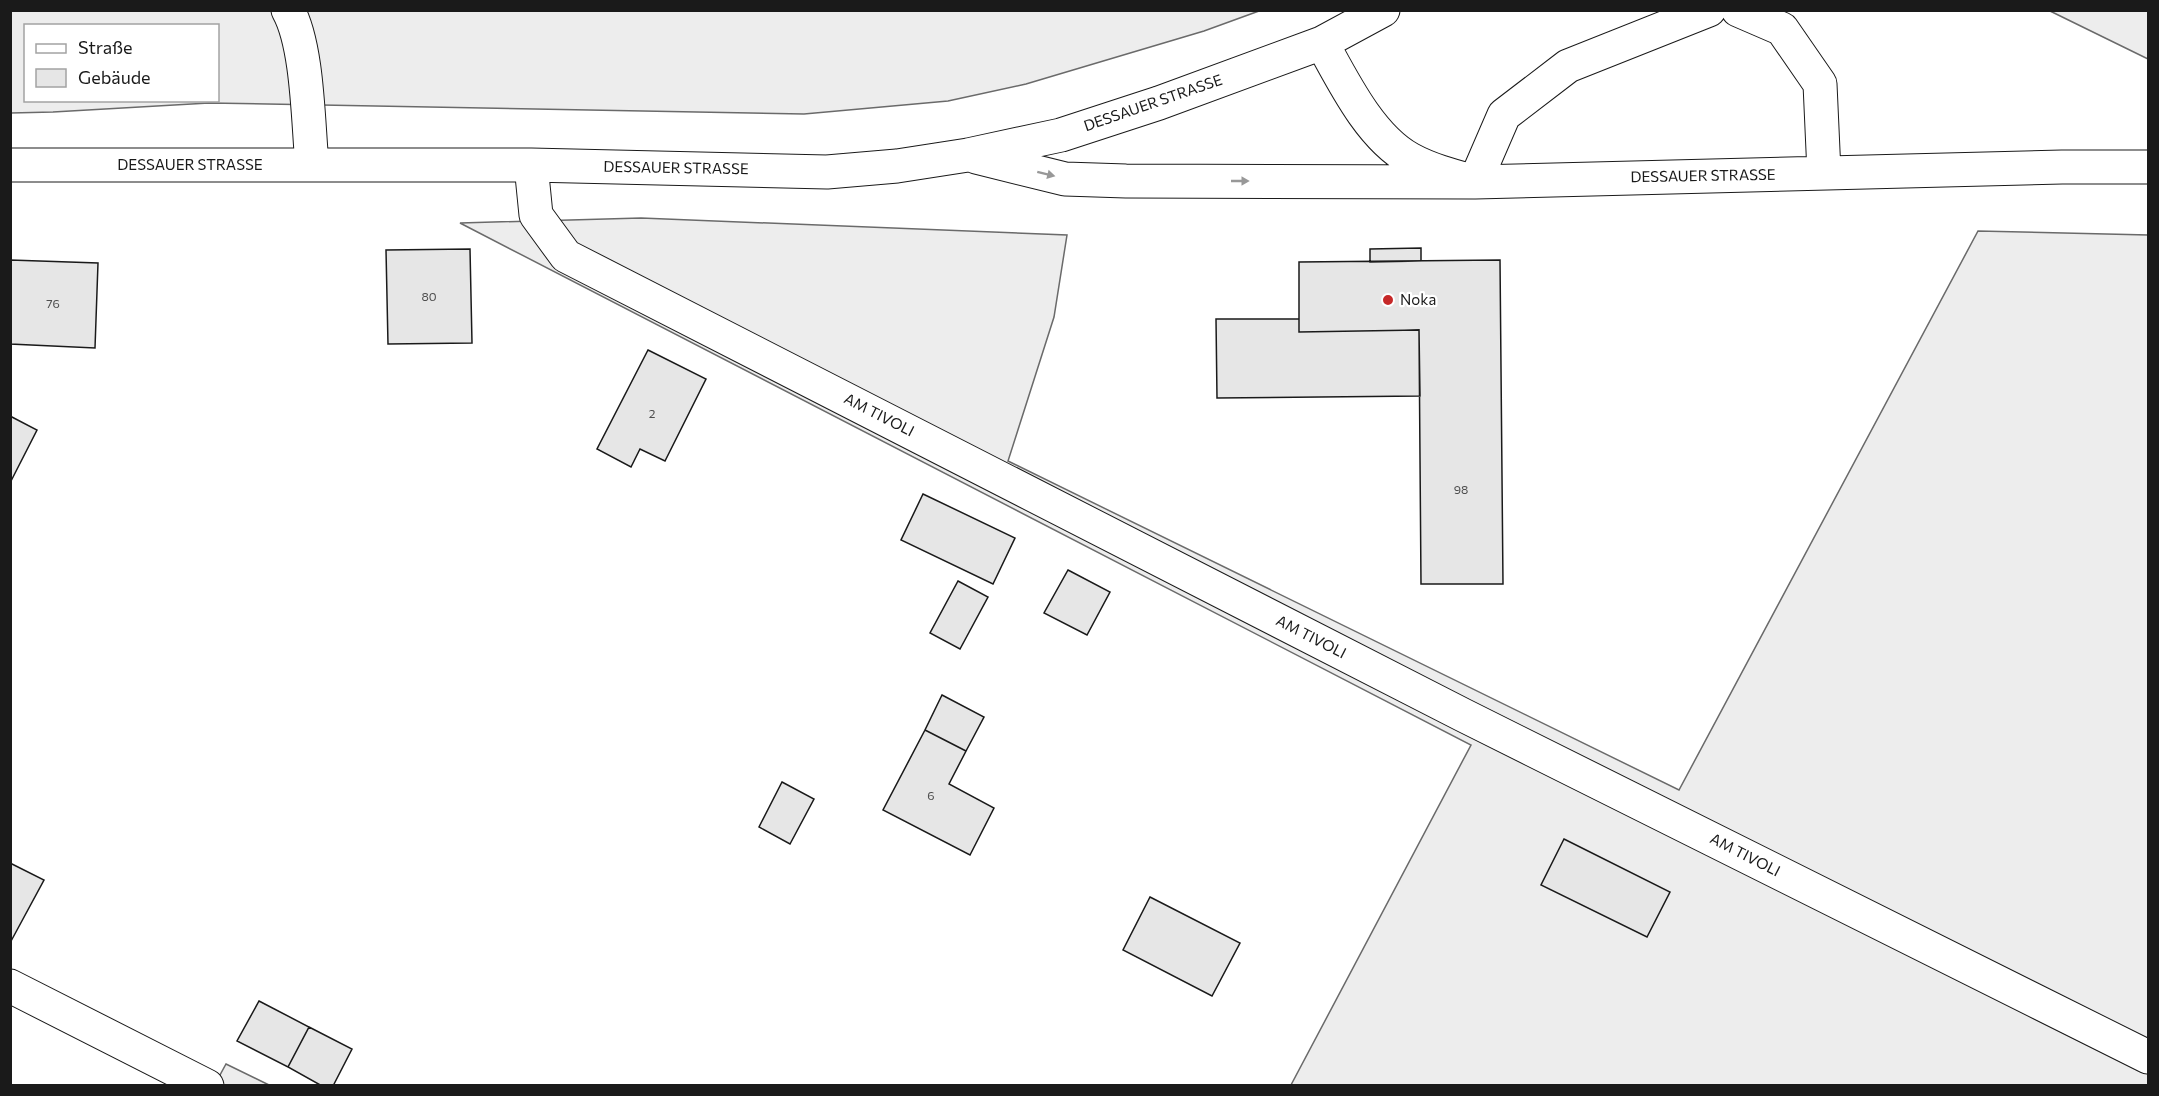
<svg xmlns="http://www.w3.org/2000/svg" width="2159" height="1096" font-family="Commissioner,sans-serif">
<rect width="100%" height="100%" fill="#fff"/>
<path fill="#ededed" stroke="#6a6a6a" stroke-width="1.5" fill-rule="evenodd" d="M 10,11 L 1259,11 L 1204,31 L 1026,84 L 948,101 L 804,114 L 209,103 L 53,112 L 11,113 ZM 26,26 L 218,26 L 218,100 L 26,100 Z
M 2050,11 L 2148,11 L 2148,59 Z
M 641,218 L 1067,235 L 1054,317 L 1008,461 L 1679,790 L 1978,231 L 2148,235 L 2148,1085 L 1291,1085 L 1471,745 L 460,223 Z
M 226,1064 L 269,1085 L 214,1086 Z"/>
<path fill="#e6e6e6" stroke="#1a1a1a" stroke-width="1.5" d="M 1421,248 L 1421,261 L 1370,262 L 1370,249 Z
M 470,249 L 472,343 L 388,344 L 386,250 Z
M 10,260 L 98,263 L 95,348 L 10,344 Z
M 1500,260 L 1503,584 L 1421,584 L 1419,330 L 1299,332 L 1299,262 Z
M 1216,319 L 1299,319 L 1299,332 L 1419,330 L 1420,396 L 1217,398 Z
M 648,350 L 706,379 L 665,461 L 640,449 L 631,467 L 597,449 Z
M 10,416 L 37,430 L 10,483 Z
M 923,494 L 1015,538 L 993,584 L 901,540 Z
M 1068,570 L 1110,592 L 1087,635 L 1044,613 Z
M 958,581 L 988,597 L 960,649 L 930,633 Z
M 942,695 L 984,717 L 966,751 L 925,730 Z
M 925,730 L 966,751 L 949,784 L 994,808 L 970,855 L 883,810 Z
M 782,782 L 814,799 L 790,844 L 759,827 Z
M 1564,839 L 1670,892 L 1647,937 L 1541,885 Z
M 10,863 L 44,880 L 10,943 Z
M 1150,897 L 1240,943 L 1212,996 L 1123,950 Z
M 259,1001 L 309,1027 L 288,1067 L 237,1041 Z
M 309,1027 L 352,1049 L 333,1086 L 322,1086 L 288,1067 Z"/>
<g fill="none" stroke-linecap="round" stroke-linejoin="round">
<g stroke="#1a1a1a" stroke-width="35">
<path id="minor" d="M 288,10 C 308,46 308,123 312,164
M 1738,10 L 1782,29 L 1820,84 L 1824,173
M 1322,43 C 1343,81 1370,137 1410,159 C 1430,170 1453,176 1475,182 L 2062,167 L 2148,167
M 976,157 L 1065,179 L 1126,181 L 1475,182 L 1504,115 L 1568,66 L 1709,10
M 10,165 L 531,165 L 827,172 L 897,166 L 968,155 L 1061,135 L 1159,103 L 1322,43 L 1383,10
M 531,165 L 536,215 L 566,256 L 1463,715 L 2148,1057
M 10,986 L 207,1086"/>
</g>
<use href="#minor" stroke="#fff" stroke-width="33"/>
</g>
<defs><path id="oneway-solid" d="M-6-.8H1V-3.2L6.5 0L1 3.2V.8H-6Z" transform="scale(1.5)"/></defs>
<g fill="#989898">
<use href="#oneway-solid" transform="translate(1046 174) rotate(14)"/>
<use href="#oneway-solid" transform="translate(1240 181)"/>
</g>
<circle fill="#c62828" stroke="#fff" stroke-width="2" cx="1388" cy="300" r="6"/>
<g text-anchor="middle" stroke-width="4.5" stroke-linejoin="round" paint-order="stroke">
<g font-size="12" fill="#4d4d4d">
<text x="429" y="301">80</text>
<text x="53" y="308">76</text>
<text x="652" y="418">2</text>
<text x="1461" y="494">98</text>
<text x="931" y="800">6</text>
</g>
<g font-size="15" fill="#1a1a1a" stroke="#fff">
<text transform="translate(1153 103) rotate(-19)" y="5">DESSAUER STRASSE</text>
<text x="190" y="170">DESSAUER STRASSE</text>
<text transform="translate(676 168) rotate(1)" y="5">DESSAUER STRASSE</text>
<text transform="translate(1703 176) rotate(-1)" y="5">DESSAUER STRASSE</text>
<text transform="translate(879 415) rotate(27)" y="5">AM TIVOLI</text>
<text transform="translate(1311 637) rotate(27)" y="5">AM TIVOLI</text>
<text transform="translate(1745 855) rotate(27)" y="5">AM TIVOLI</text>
</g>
<g font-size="15" fill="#1a1a1a" stroke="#fff" text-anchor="start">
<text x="1400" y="305">Noka</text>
</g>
</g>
<rect width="2159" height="1096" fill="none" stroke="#1a1a1a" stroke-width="24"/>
<rect x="24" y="24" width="195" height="78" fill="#ffffff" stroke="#a3a3a3" stroke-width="1.5"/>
<rect x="36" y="44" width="30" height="9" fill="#ffffff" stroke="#a3a3a3" stroke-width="1.5"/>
<text x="78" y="54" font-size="18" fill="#1a1a1a">Straße</text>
<rect x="36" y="69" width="30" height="18" fill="#e6e6e6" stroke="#a3a3a3" stroke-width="1.5"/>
<text x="78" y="84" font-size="18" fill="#1a1a1a">Gebäude</text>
</svg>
